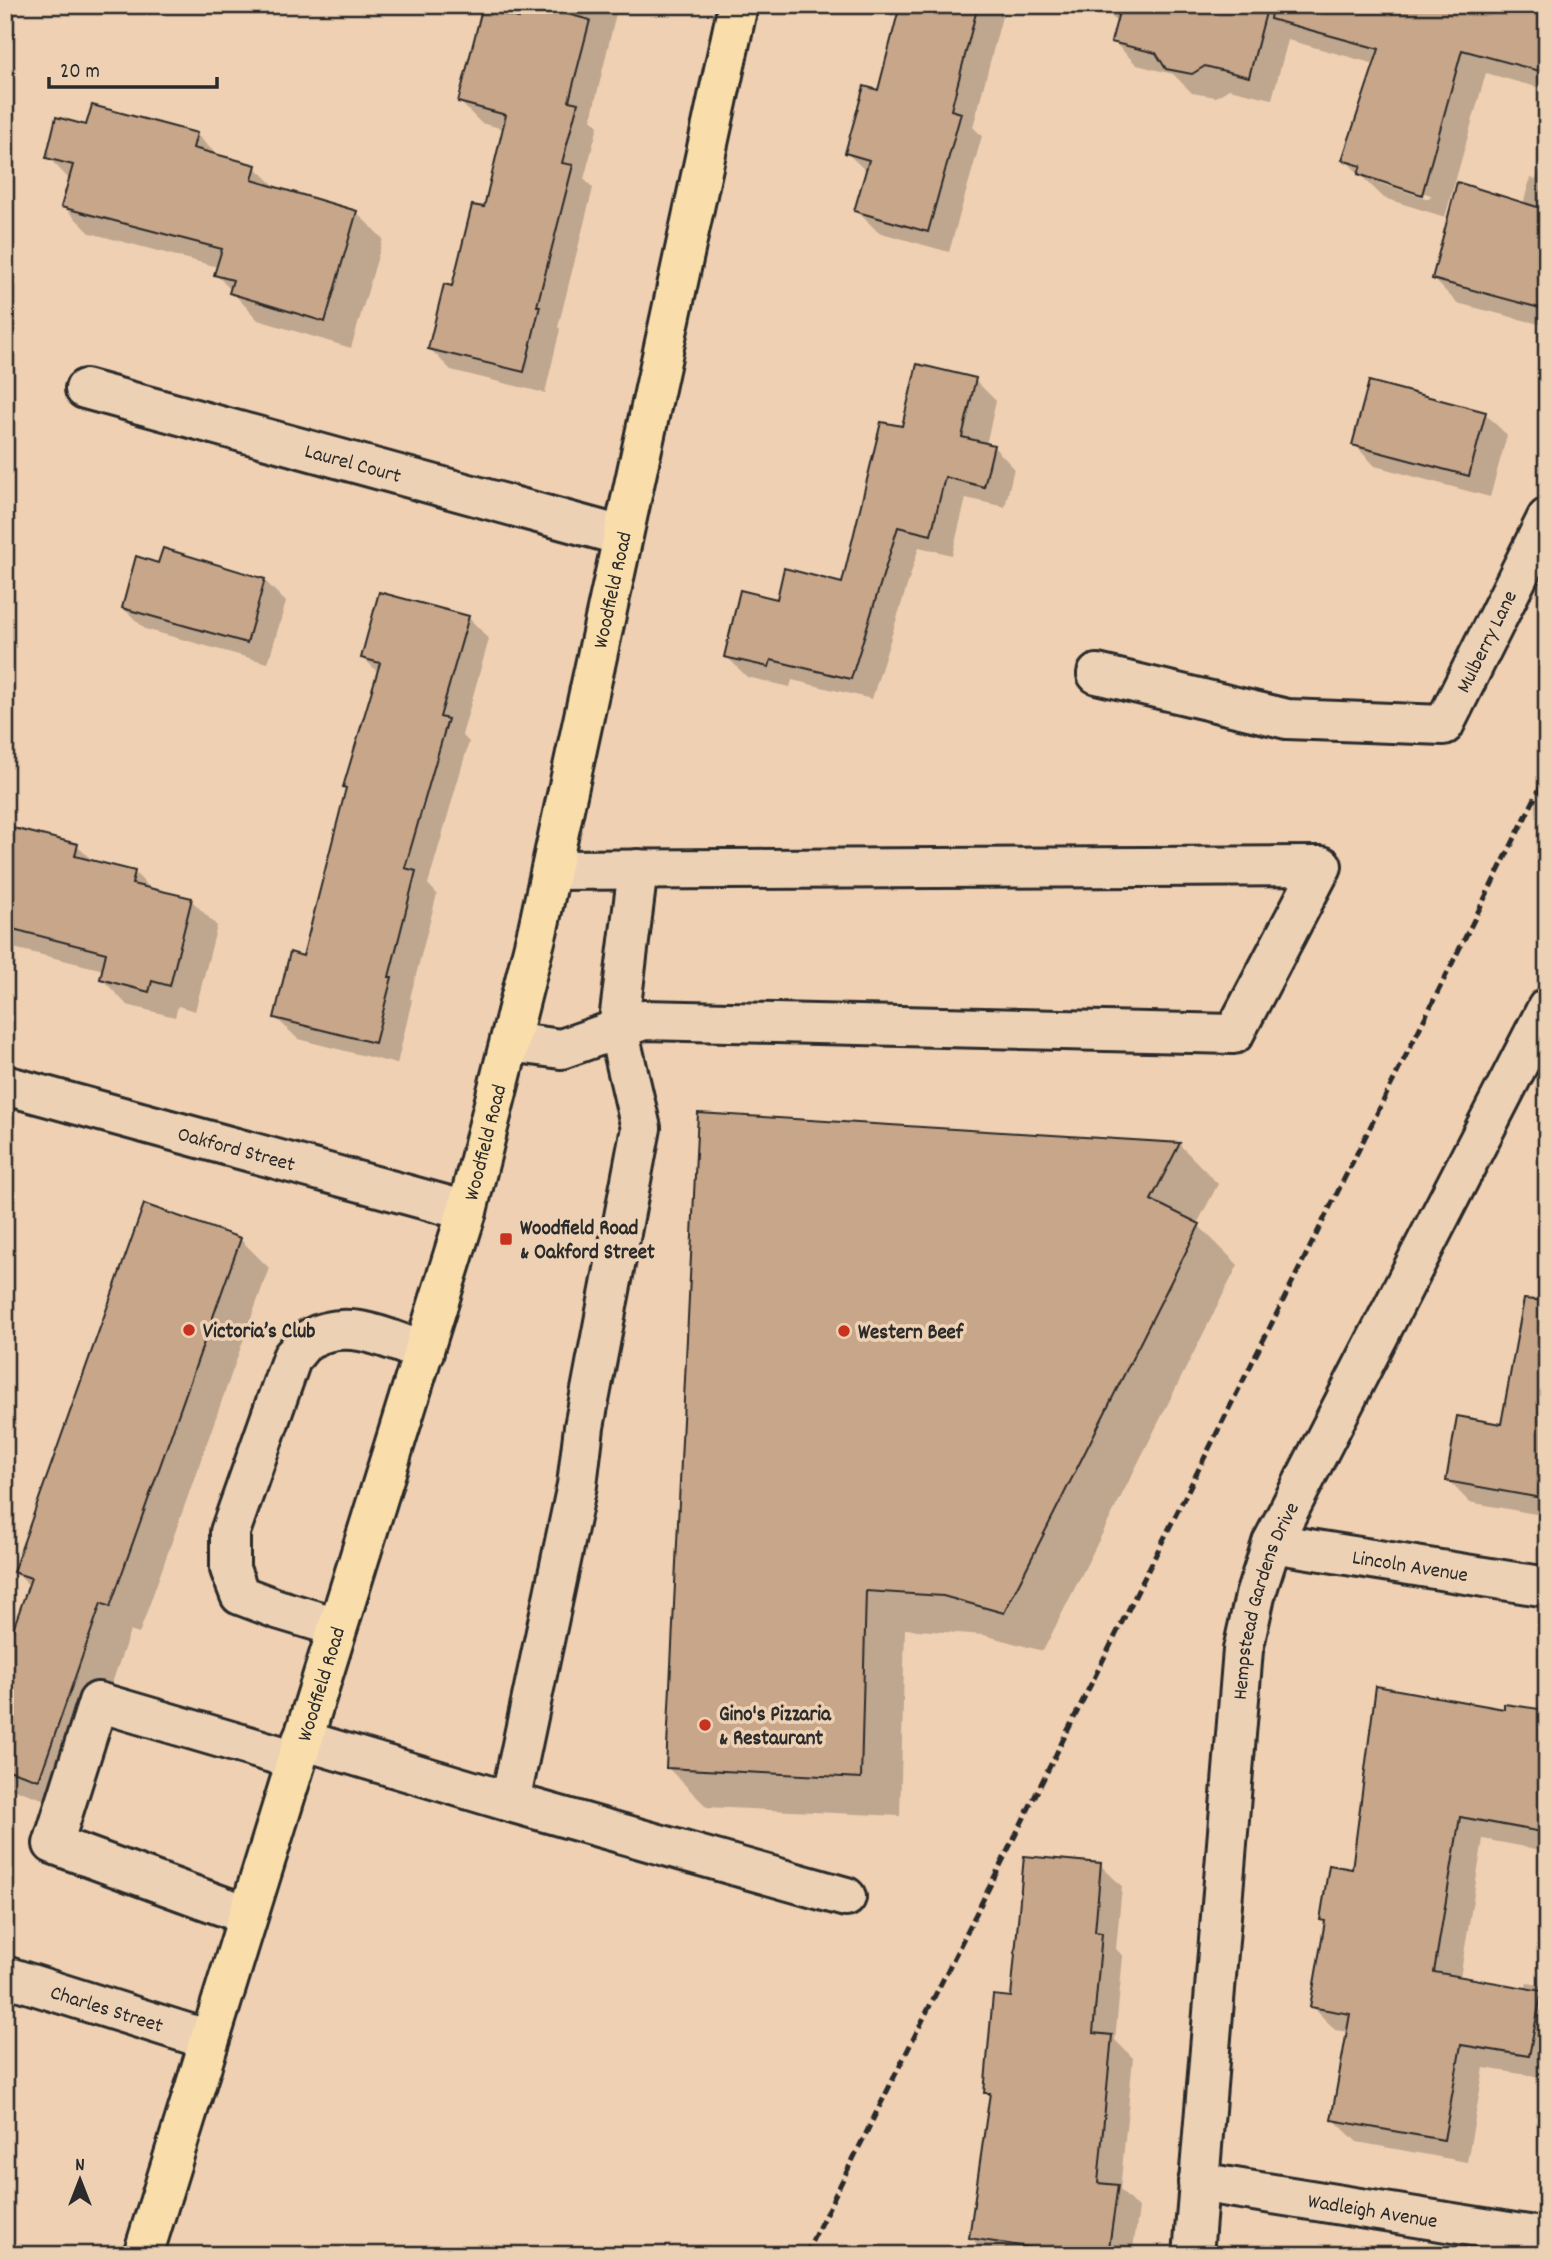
<svg xmlns="http://www.w3.org/2000/svg" width="1552" height="2260" font-family="Dekko,sans-serif">
<rect width="100%" height="100%" fill="#efd0b2"/>
<filter id="ink" filterUnits="userSpaceOnUse"><feTurbulence type="fractalNoise" baseFrequency=".0143" numOctaves="2"/><feDisplacementMap in="SourceGraphic" scale="14" xChannelSelector="R" yChannelSelector="G"/><feConvolveMatrix kernelMatrix="1 2 1 2 8 2 1 2 1" color-interpolation-filters="sRGB"/></filter>
<g filter="url(#ink)">
<path fill="#0003" fill-rule="evenodd" d="M 516,5 L 618,5 L 591,119 L 598,126 L 584,179 L 593,188 L 558,327 L 560,329 L 545,393 L 451,370 L 430,349 L 485,209 L 504,129 L 481,123 L 460,102 L 513,19 Z
M 897,5 L 1005,5 L 973,127 L 982,136 L 949,252 L 878,232 L 856,210 L 867,172 L 847,153 L 880,92 L 901,9 Z
M 1108,5 L 1547,5 L 1547,90 L 1486,73 L 1445,217 L 1384,198 L 1344,159 L 1375,64 L 1288,40 L 1272,99 L 1229,89 L 1216,97 L 1192,93 L 1173,74 L 1137,65 L 1113,41 L 1118,23 L 1106,11 ZM 1368,176 L 1431,195 L 1429,199 L 1373,181 Z
M 87,127 L 196,134 L 219,157 L 255,167 L 278,189 L 356,212 L 383,239 L 351,348 L 258,320 L 216,274 L 218,267 L 90,233 L 63,206 L 70,180 L 48,157 Z
M 1547,150 L 1547,326 L 1457,303 L 1434,279 L 1523,205 L 1530,178 L 1536,179 Z
M 975,380 L 996,401 L 986,445 L 993,446 L 1014,468 L 1005,507 L 966,498 L 952,555 L 919,547 L 872,699 L 792,680 L 790,687 L 747,677 L 726,656 L 778,601 L 843,585 L 903,428 Z
M 1485,414 L 1507,435 L 1490,497 L 1375,466 L 1354,444 Z
M 159,565 L 264,580 L 286,602 L 268,663 L 145,629 L 123,608 Z
M 468,617 L 489,639 L 462,735 L 469,742 L 428,884 L 437,894 L 410,998 L 412,1000 L 397,1064 L 298,1039 L 276,1018 L 304,958 L 378,673 L 363,657 Z
M 5,827 L 77,846 L 94,862 L 134,872 L 152,890 L 191,900 L 217,926 L 195,1011 L 178,1006 L 175,1017 L 127,1005 L 102,979 L 104,970 L 5,946 Z
M 1179,1144 L 1218,1184 L 1197,1224 L 1238,1265 L 1043,1651 L 984,1635 L 905,1629 L 900,1816 L 707,1807 L 668,1768 Z
M 240,1239 L 269,1268 L 139,1634 L 130,1631 L 69,1808 L 5,1786 L 5,1657 L 30,1586 L 15,1572 Z
M 1547,1324 L 1547,1516 L 1469,1502 L 1448,1480 L 1502,1426 Z
M 1505,1711 L 1547,1711 L 1547,1851 L 1483,1839 L 1460,1978 L 1525,1990 L 1527,1983 L 1547,1986 L 1547,2078 L 1484,2068 L 1467,2162 L 1357,2142 L 1333,2119 L 1349,2032 L 1335,2030 L 1312,2006 L 1326,1924 L 1322,1919 L 1353,1871 Z
M 1100,1865 L 1122,1886 L 1116,1949 L 1123,1956 L 1115,2040 L 1133,2058 L 1120,2190 L 1139,2209 L 1132,2255 L 988,2255 L 971,2238 L 991,2097 L 986,2092 L 1012,1999 Z
M 294,2248 L 319,2255 L 292,2255 Z"/>
<path fill="#c8a68a" stroke="#2b2b2b" stroke-width="2" d="M 523,5 L 533,5 L 590,20 L 569,101 L 578,103 L 562,163 L 573,165 L 537,306 L 540,306 L 524,372 L 428,349 L 444,284 L 452,286 L 472,205 L 484,207 L 506,115 L 458,102 L 482,9 L 519,18 Z
M 900,5 L 978,5 L 951,110 L 961,113 L 928,232 L 854,211 L 869,160 L 845,153 L 864,86 L 878,90 Z
M 1121,5 L 1268,5 L 1249,77 L 1205,66 L 1192,74 L 1166,69 L 1156,53 L 1111,42 Z
M 1272,5 L 1547,5 L 1547,73 L 1462,50 L 1422,195 L 1358,174 L 1361,166 L 1342,160 L 1379,49 L 1270,19 Z
M 92,105 L 197,133 L 193,148 L 256,165 L 252,180 L 357,211 L 325,322 L 229,293 L 233,280 L 214,275 L 222,249 L 61,207 L 73,165 L 46,158 L 56,117 L 86,125 Z
M 1457,182 L 1547,210 L 1547,310 L 1432,279 Z
M 917,364 L 976,378 L 962,437 L 994,445 L 984,487 L 945,477 L 931,535 L 898,527 L 851,679 L 771,660 L 769,667 L 724,657 L 740,590 L 777,599 L 784,568 L 842,583 L 881,422 L 902,426 Z
M 1369,381 L 1486,412 L 1469,476 L 1352,445 Z
M 163,548 L 265,579 L 247,643 L 122,608 L 136,556 L 158,563 Z
M 379,592 L 469,616 L 440,717 L 448,719 L 405,868 L 416,871 L 389,977 L 392,977 L 375,1043 L 274,1018 L 290,952 L 303,956 L 346,788 L 343,787 L 380,663 L 361,658 Z
M 5,826 L 78,844 L 75,856 L 135,871 L 132,884 L 192,898 L 170,986 L 152,981 L 149,992 L 100,979 L 106,953 L 5,927 Z
M 698,1113 L 1180,1143 L 1151,1200 L 1200,1224 L 1004,1613 L 943,1596 L 866,1591 L 861,1778 L 666,1768 Z
M 144,1204 L 241,1238 L 110,1607 L 101,1603 L 39,1780 L 5,1769 L 5,1652 L 31,1578 L 13,1572 Z
M 1524,1299 L 1547,1301 L 1547,1499 L 1446,1481 L 1457,1416 L 1501,1424 Z
M 1376,1686 L 1504,1709 L 1504,1704 L 1547,1710 L 1547,1833 L 1460,1817 L 1434,1972 L 1542,1991 L 1529,2056 L 1461,2045 L 1444,2140 L 1331,2120 L 1350,2014 L 1310,2007 L 1325,1921 L 1320,1920 L 1329,1865 L 1352,1869 Z
M 1024,1856 L 1101,1863 L 1095,1932 L 1102,1933 L 1093,2033 L 1112,2035 L 1098,2183 L 1118,2185 L 1108,2255 L 1079,2255 L 969,2238 L 990,2093 L 984,2093 L 993,1995 L 1011,1997 Z"/>
<g fill="none" stroke-linecap="round" stroke-linejoin="round">
<g stroke="#2b2b2b" stroke-width="44">
<g id="minor">
<path id="s1" d="M 85,389 L 622,536"/>
<path id="s2" d="M 1097,674 L 1287,719 L 1444,725 L 1547,518"/>
<path d="M 638,869 L 618,1029 L 641,1128 L 584,1427 L 577,1485 L 510,1802 L 846,1897"/>
<path d="M 510,1042 L 561,1049 L 644,1020 L 1234,1034 L 1322,866 L 551,870"/>
<path id="s3" d="M 5,1085 L 467,1211"/>
<path id="s4" d="M 1272,1543 L 1547,1587"/>
<path d="M 337,1627 L 277,1609 L 240,1595 L 230,1569 L 230,1532 L 292,1357 C 298,1351 304,1341 311,1338 C 349,1318 388,1339 424,1352"/>
<path d="M 302,1740 L 510,1802"/>
<path d="M 247,1915 L 53,1844 L 98,1702 L 296,1760"/>
<path id="s5" d="M 5,1976 L 209,2040"/>
<path id="s6" d="M 1198,2182 L 1547,2238"/>
<path id="s7" d="M 1193,2255 L 1243,1650 L 1255,1596 L 1272,1543 L 1547,1008"/>
</g>
</g>
<g stroke="#2b2b2b" stroke-width="44">
<g id="major">
<path id="s8" d="M 143,2255 L 467,1211 L 538,929 L 738,5"/>
</g>
</g>
<use href="#minor" stroke="#edd1b4" stroke-width="38"/>
<use href="#major" stroke="#f9deab" stroke-width="38"/>
<path stroke="#2b2b2b" stroke-width="5" stroke-dasharray="10 5" stroke-linecap="butt" d="M 805,2255 L 1547,774"/>
</g>
</g>
<g fill="#c8321e" stroke="#edd1b4" stroke-width="2.5">
<rect x="499" y="1232" width="14" height="14" rx="3.5"/>
<circle cx="189" cy="1330" r="7"/>
<circle cx="844" cy="1331" r="7"/>
<circle cx="705" cy="1725" r="7"/>
</g>
<g text-anchor="middle" stroke-width="7" stroke-linejoin="round" paint-order="stroke">
<g font-size="21" fill="#2b2b2b" stroke="#edd1b4">
<text dy="7" stroke="none"><textPath href="#s1" startOffset="278">Laurel Court</textPath></text>
<text dy="7" stroke="none"><textPath href="#s8" startOffset="1731">Woodfield Road</textPath></text>
<text dy="7" stroke="none"><textPath href="#s2" startOffset="446">Mulberry Lane</textPath></text>
<text dy="7" stroke="none"><textPath href="#s8" startOffset="1164">Woodfield Road</textPath></text>
<text dy="7" stroke="none"><textPath href="#s3" startOffset="240">Oakford Street</textPath></text>
<text dy="7" stroke="none"><textPath href="#s4" startOffset="140">Lincoln Avenue</textPath></text>
<text dy="7" stroke="none"><textPath href="#s7" startOffset="660">Hempstead Gardens Drive</textPath></text>
<text dy="7" stroke="none"><textPath href="#s8" startOffset="598">Woodfield Road</textPath></text>
<text dy="7" stroke="none"><textPath href="#s5" startOffset="107">Charles Street</textPath></text>
<text dy="7" stroke="none"><textPath href="#s6" startOffset="177">Wadleigh Avenue</textPath></text>
</g>
<g font-size="21" font-weight="bold" fill="#2b2b2b" stroke="#edd1b4" text-anchor="start">
<text x="520" y="1234">Woodfield Road<tspan x="520" dy="24">&amp; Oakford Street</tspan></text>
<text x="203" y="1337">Victoria’s Club</text>
<text x="858" y="1338">Western Beef</text>
<text x="719" y="1720">Gino's Pizzaria<tspan x="719" dy="24">&amp; Restaurant</tspan></text>
</g>
</g>
<rect width="1552" height="2260" fill="none" stroke="#edd1b4" stroke-width="28"/>
<rect x="14" y="14" width="1524" height="2232" fill="none" stroke="#2b2b2b" stroke-width="2.5" filter="url(#ink)"/>
<g transform="translate(80 2180)" stroke="#edd1b4" stroke-width="5" paint-order="stroke">
<path d="M0-5L12 26L0 18L-12 26Z" fill="#2b2b2b"/>
<text y="-10" font-size="19" font-weight="bold" text-anchor="middle" fill="#2b2b2b">N</text>
</g>
<path d="M49 77v10h168v-10" fill="none" stroke="#2b2b2b" stroke-width="3.5"/>
<text x="60" y="77" font-size="21" fill="#2b2b2b" stroke="#edd1b4" stroke-width="5" paint-order="stroke">20 m</text>
</svg>
